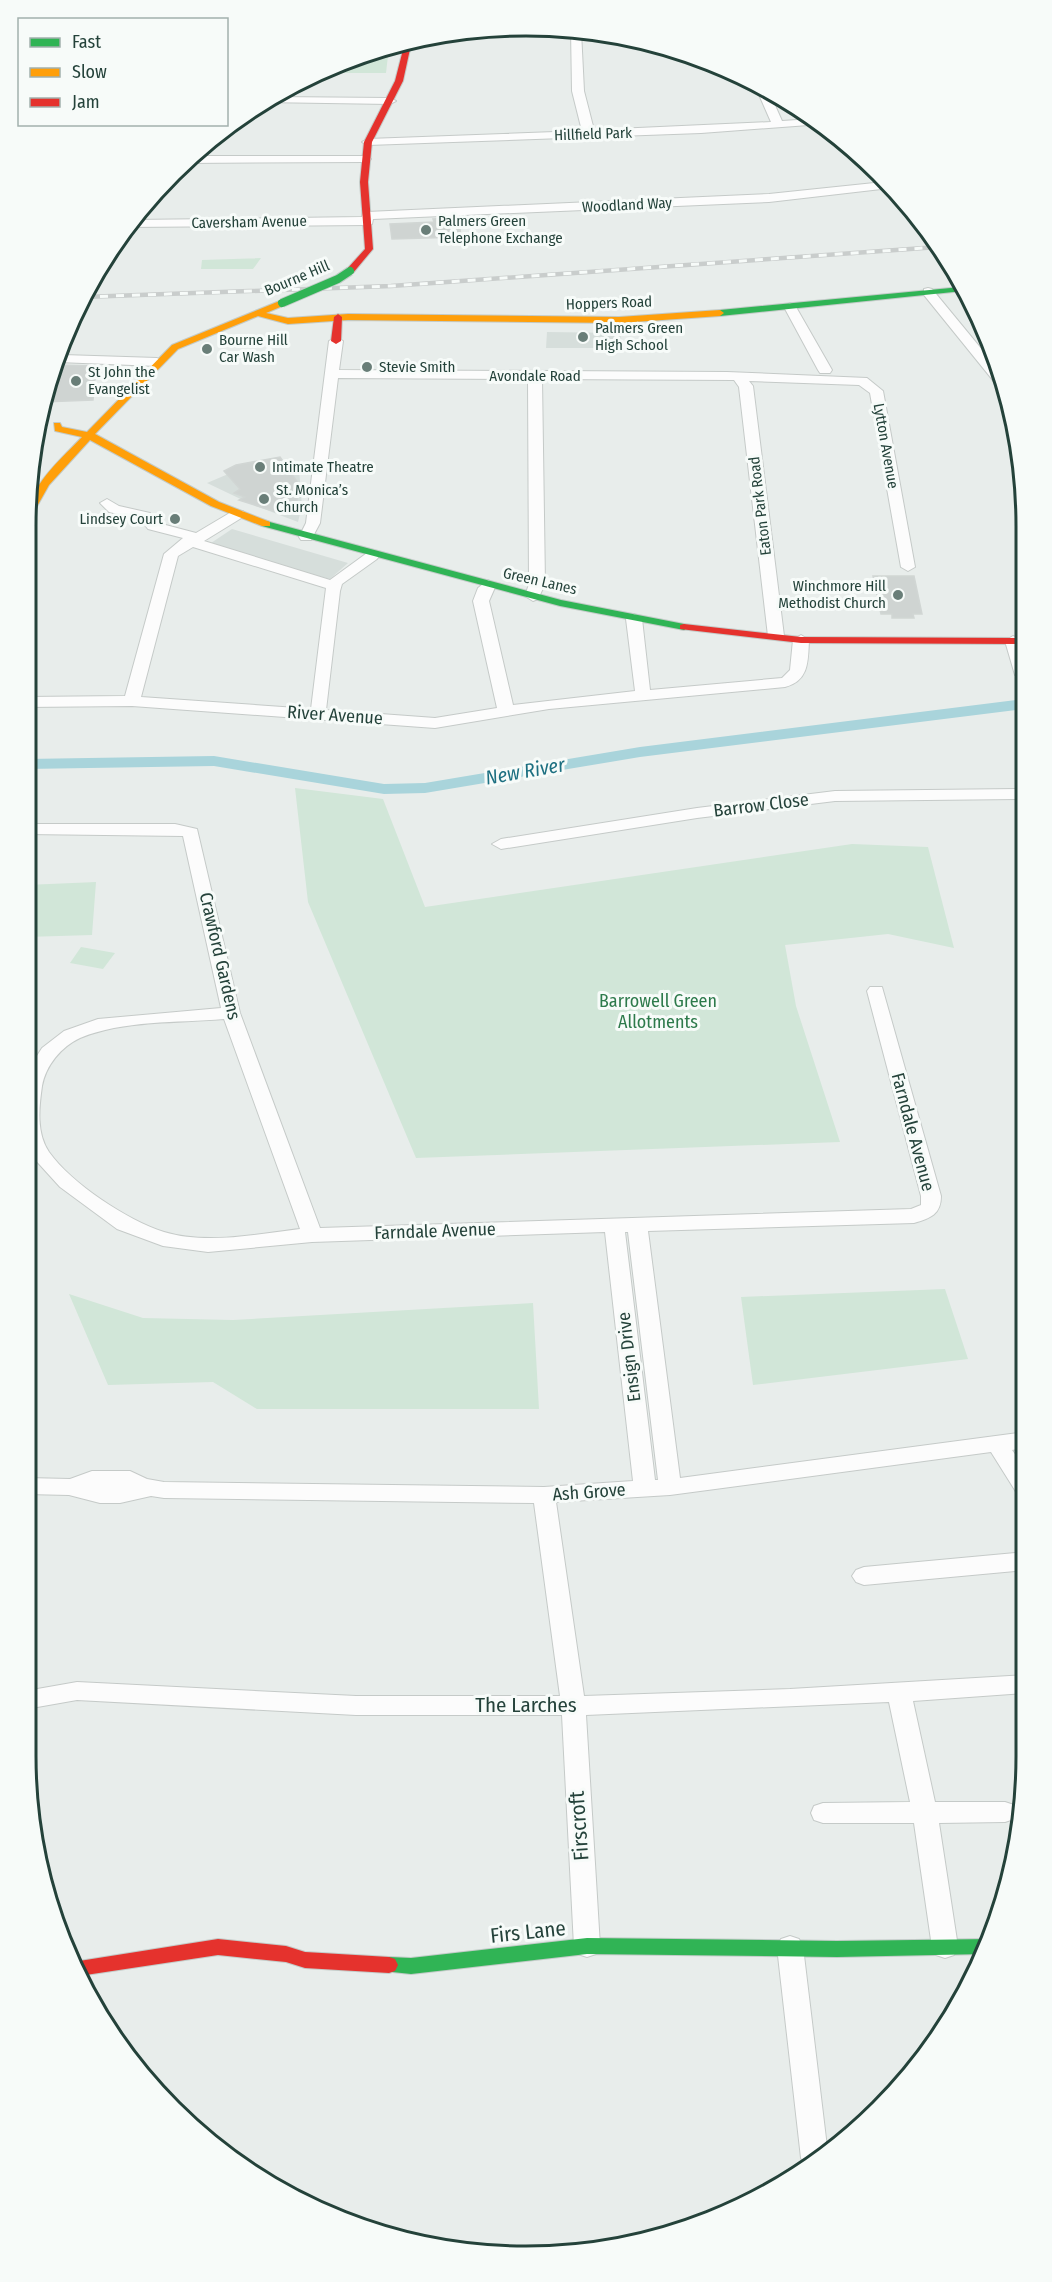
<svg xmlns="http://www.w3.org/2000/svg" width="1052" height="2282" font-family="'Fira Sans Condensed',sans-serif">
<rect width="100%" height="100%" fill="#e8edeb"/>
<path fill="#d6dedb" d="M 547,332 L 620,333 L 623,348 L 546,348 Z
M 299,468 L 302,506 L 298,522 L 251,504 L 207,483 L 240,469 Z
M 232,529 L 348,563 L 330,579 L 208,545 Z"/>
<path fill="#d1e6d8" d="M 389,47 L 386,73 L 317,73 L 334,64 Z
M 261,258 L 253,269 L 201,269 L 202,260 Z
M 295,788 L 383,799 L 425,907 L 852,844 L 928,847 L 954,948 L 888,934 L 785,945 L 796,1006 L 840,1142 L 416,1158 L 308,902 Z
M 96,882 L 92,935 L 26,937 L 26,885 Z
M 81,947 L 115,953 L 103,969 L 70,963 Z
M 945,1289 L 968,1359 L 753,1385 L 741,1297 Z
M 69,1294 L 143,1318 L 233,1320 L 533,1303 L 539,1409 L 257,1409 L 213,1382 L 108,1385 Z"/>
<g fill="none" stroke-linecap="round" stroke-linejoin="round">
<path fill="#a9d4db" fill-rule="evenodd" d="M 1023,699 L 1023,709 L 640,757 L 425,793 L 384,794 L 214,766 L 26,769 L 26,759 L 214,756 L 384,784 L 425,783 L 640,747 Z"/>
</g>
<path fill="#cfd4d2" stroke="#d1d6d4" stroke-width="1.5" d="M 449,218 L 449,222 L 459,221 L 461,237 L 392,239 L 390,224 L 434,222 L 433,219 Z
M 54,365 L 96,366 L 93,400 L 43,402 Z
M 280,457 L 298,483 L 297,502 L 285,512 L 276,512 L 239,500 L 245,497 L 234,493 L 240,489 L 224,471 L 236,465 Z
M 873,576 L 914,576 L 922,614 L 913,614 L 914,618 L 892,618 L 892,614 L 881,614 Z"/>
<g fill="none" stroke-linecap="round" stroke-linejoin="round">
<g stroke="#c5cac8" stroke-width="2">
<path id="street" d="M 571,30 L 581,31 L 584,91 L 594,130 L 771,122 L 757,90 L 759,88 L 770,94 L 782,121 L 813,119 L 822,124 L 701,133 L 368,145 L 362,142 L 368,139 L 582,131 L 572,91 Z
M 273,97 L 390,98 L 396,101 L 390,104 L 262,102 Z
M 191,156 L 365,156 L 371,159 L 365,162 L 184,163 Z
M 884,182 L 890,188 L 769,202 L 373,219 L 372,224 L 368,225 L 127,227 L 133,220 L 362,217 L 363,213 L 367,212 L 769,194 Z
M 928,288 L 932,289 L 997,368 L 1002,385 L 996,384 L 924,295 L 924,289 Z
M 790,303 L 796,307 L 832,370 L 830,373 L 820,373 L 818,370 L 784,307 Z
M 336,337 L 343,341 L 339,370 L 727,372 L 867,378 L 883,391 L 915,567 L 908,571 L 901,567 L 870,393 L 859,385 L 749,381 L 753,386 L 784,636 L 781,639 L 771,639 L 768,636 L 739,387 L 734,380 L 542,379 L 545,584 L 538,599 L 533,601 L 525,596 L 529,584 L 528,379 L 338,378 L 320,523 L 311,540 L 301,540 L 299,537 L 306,523 L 329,341 Z
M 63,355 L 157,358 L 164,362 L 157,366 L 58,362 L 58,356 Z
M 107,499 L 119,506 L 150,513 L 158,523 L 196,533 L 233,511 L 243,511 L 245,514 L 243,517 L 204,541 L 330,580 L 367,553 L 377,553 L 379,556 L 377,559 L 342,584 L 340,591 L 326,710 L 435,718 L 497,708 L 473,601 L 478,588 L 488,580 L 496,585 L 489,601 L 513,705 L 635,691 L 626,619 L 634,614 L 642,619 L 650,690 L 782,678 L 790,670 L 793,640 L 801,635 L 809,640 C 808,661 809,681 785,687 L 549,709 L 435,728 L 132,706 L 26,707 L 26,697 L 125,696 L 164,554 L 183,538 L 148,529 L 140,519 L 109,512 L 100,503 ZM 193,547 L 326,588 L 311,709 L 141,697 L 178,556 Z
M 1013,636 L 1018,638 L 1023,648 L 1023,680 L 1015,675 L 1005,641 Z
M 1023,789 L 1023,799 L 835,801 L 697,818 L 501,849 L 492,844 L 501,839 L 697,808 L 835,791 Z
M 26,824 L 175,824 L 197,829 L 240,1013 L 320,1228 L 911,1209 L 921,1205 L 921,1196 L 867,991 L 870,987 L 882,987 L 941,1196 C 941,1214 931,1218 914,1223 L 648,1231 L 680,1478 L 1025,1432 L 1025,1448 L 1012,1450 L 1026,1470 L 1026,1497 L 1018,1495 L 991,1452 L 670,1495 L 556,1502 L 584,1696 L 790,1689 L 1026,1675 L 1026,1693 L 913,1701 L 935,1802 L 1005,1802 L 1014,1805 L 1017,1812 L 1014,1819 L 1005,1822 L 939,1823 L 958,1947 L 954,1955 L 945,1958 L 936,1955 L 932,1947 L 914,1823 L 823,1823 L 814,1820 L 811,1813 L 814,1806 L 823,1803 L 910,1802 L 889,1702 L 586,1715 L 600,1946 L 596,1954 L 587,1957 L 578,1954 L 574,1946 L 562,1715 L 356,1715 L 77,1700 L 26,1709 L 26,1691 L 77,1682 L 356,1696 L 560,1696 L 534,1503 L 164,1498 L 151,1496 L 120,1503 L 100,1503 L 69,1495 L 26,1494 L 26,1478 L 70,1479 L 92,1471 L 130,1471 L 147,1479 L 164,1482 L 544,1487 L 633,1481 L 605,1232 L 312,1242 L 208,1252 L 163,1246 L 117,1229 L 60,1187 L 30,1154 L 26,1142 L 26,1073 L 42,1048 L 64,1031 L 98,1019 L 221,1008 L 183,836 L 26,834 ZM 224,1019 L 300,1229 C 256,1234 207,1245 164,1232 C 127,1220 72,1184 49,1152 C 36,1133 39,1107 42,1086 C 46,1065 61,1047 80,1038 C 123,1020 177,1023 224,1019 ZM 625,1232 L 628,1232 L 658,1480 L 655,1480 Z
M 1026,1552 L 1026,1570 L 864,1585 L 856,1582 L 852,1576 L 856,1570 L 864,1567 Z
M 790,1936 L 799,1939 L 803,1947 L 827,2147 L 805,2166 L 801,2158 L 777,1947 L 781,1939 Z"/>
</g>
<g stroke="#c3cbc8" stroke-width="2">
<path id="fast" d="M 961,287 L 963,291 L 720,316 L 716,313 L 720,310 Z
M 266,521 L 561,600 L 684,624 L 689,627 L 684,630 L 560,606 L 262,526 L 262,522 Z
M 587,1938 L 837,1941 L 991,1939 L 984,1954 L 837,1957 L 587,1954 L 411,1974 L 383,1971 L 380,1965 L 383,1959 L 389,1957 L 411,1958 Z"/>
</g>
<g stroke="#c3cbc8" stroke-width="2">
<path id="slow" d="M 282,300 L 286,303 L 285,305 L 266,313 L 288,318 L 348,314 L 619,317 L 720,310 L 724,313 L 720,316 L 619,323 L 348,320 L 288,324 L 258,316 L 178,349 L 95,434 L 219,502 L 270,522 L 270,526 L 262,526 L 211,506 L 90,440 L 49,485 L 31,517 L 26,520 C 29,486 60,460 82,437 L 55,431 L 54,423 L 60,423 L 62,427 L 87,432 L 172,345 Z"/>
</g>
<g stroke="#c3cbc8" stroke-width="2">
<path id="jam" d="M 412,40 L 403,81 L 372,142 L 368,182 L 373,249 L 353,273 L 347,273 L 347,269 L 365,249 L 360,182 L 364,142 L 395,81 L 405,42 Z
M 338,314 L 342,317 L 341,341 L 336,344 L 331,341 L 334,317 Z
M 684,624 L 801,637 L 1023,638 L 1023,644 L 801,643 L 680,629 L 680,625 Z
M 218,1939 L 286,1946 L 305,1952 L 389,1957 L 395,1959 L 398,1965 L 395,1971 L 389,1973 L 305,1968 L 286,1962 L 218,1955 L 79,1976 L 73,1962 Z"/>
</g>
<use href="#street" fill="#fcfcfc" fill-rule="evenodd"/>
<use href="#fast" fill="#30b455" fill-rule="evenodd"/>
<use href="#slow" fill="#ff9f0a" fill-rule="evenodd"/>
<use href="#jam" fill="#e5322d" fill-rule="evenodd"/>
<g stroke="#c9cdcc" stroke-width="4.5">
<path id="rail" d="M 84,297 L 391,286 L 938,247"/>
</g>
<use href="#rail" stroke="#f7fbf9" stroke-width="3" stroke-dasharray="8" stroke-linecap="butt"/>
<g stroke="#c3ccc9" stroke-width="10" stroke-linecap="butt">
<path id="fast-bridge" d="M 282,303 L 338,279 L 350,271"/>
</g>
<use href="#fast-bridge" stroke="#30b455" stroke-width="8"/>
</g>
<g fill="#697e78" stroke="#f7fbf9" stroke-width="2">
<circle cx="426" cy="230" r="6"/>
<circle cx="583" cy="337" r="6"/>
<circle cx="207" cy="349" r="6"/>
<circle cx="367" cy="367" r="6"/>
<circle cx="76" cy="381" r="6"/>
<circle cx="260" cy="467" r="6"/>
<circle cx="264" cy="499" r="6"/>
<circle cx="175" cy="519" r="6"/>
<circle cx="898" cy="595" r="6"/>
</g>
<g text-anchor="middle" stroke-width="6" stroke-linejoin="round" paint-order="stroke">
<g font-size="15" fill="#24423a" stroke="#f7fbf9">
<text transform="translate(593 134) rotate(-2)" y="5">Hillfield Park</text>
<text transform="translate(627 205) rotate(-3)" y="5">Woodland Way</text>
<text transform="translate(249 222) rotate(-1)" y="5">Caversham Avenue</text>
<text transform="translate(297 278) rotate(-23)" y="5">Bourne Hill</text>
<text transform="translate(609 303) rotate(-2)" y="5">Hoppers Road</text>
<text x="535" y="381">Avondale Road</text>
<text transform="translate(886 446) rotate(80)" y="5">Lytton Avenue</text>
<text transform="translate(760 506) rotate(-97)" y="5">Eaton Park Road</text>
<text transform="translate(540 581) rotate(13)" y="5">Green Lanes</text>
</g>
<g font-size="15" fill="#24423a" stroke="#f7fbf9" text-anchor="start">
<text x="438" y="226">Palmers Green<tspan x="438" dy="17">Telephone Exchange</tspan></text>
<text x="595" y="333">Palmers Green<tspan x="595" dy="17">High School</tspan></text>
<text x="219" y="345">Bourne Hill<tspan x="219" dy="17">Car Wash</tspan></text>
<text x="379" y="372">Stevie Smith</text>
<text x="88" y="377">St John the<tspan x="88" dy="17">Evangelist</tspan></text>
<text x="272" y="472">Intimate Theatre</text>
<text x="276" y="495">St. Monica’s<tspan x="276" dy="17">Church</tspan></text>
<text x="163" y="524" text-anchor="end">Lindsey Court</text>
<text x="886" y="591" text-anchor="end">Winchmore Hill<tspan x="886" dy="17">Methodist Church</tspan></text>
</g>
<g font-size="18" fill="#24423a" stroke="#f7fbf9">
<text transform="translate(335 715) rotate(4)" y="6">River Avenue</text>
<text transform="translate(761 805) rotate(-7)" y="6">Barrow Close</text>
<text transform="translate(220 956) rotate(77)" y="6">Crawford Gardens</text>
<text transform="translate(913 1132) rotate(75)" y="6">Farndale Avenue</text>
<text transform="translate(435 1231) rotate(-2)" y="6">Farndale Avenue</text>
<text transform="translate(629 1357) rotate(-97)" y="6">Ensign Drive</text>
<text transform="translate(589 1492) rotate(-4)" y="6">Ash Grove</text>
</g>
<g font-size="18" fill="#2d7a4b" stroke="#f7fbf9">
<text x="658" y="1007">Barrowell Green<tspan x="658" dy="21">Allotments</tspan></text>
</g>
<g font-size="20" font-style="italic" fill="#1c6f80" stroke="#f7fbf9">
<text transform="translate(525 771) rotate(-10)" y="7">New River</text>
</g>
<g font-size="21" fill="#24423a" stroke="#f7fbf9">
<text x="526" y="1712">The Larches</text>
<text transform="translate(579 1826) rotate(-94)" y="7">Firscroft</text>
<text transform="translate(528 1932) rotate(-6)" y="7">Firs Lane</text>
</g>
</g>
<path d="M0 0H1052V2282H0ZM526 36H526A490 490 0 0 1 1016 526V1756A490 490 0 0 1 526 2246H526A490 490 0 0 1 36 1756V526A490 490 0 0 1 526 36Z" fill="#f7fbf9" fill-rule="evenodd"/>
<path fill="none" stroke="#24423a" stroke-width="3" d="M526 36H526A490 490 0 0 1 1016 526V1756A490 490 0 0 1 526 2246H526A490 490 0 0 1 36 1756V526A490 490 0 0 1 526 36Z"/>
<rect x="18" y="18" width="210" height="108" fill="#f7fbf9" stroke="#a3b1ad" stroke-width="1.5"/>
<rect x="30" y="38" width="30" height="9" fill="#30b455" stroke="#a3b1ad" stroke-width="1.5"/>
<text x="72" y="48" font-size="18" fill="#24423a">Fast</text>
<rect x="30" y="68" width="30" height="9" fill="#ff9f0a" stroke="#a3b1ad" stroke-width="1.5"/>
<text x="72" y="78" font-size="18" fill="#24423a">Slow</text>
<rect x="30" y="98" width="30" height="9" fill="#e5322d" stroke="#a3b1ad" stroke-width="1.5"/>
<text x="72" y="108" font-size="18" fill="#24423a">Jam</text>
</svg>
